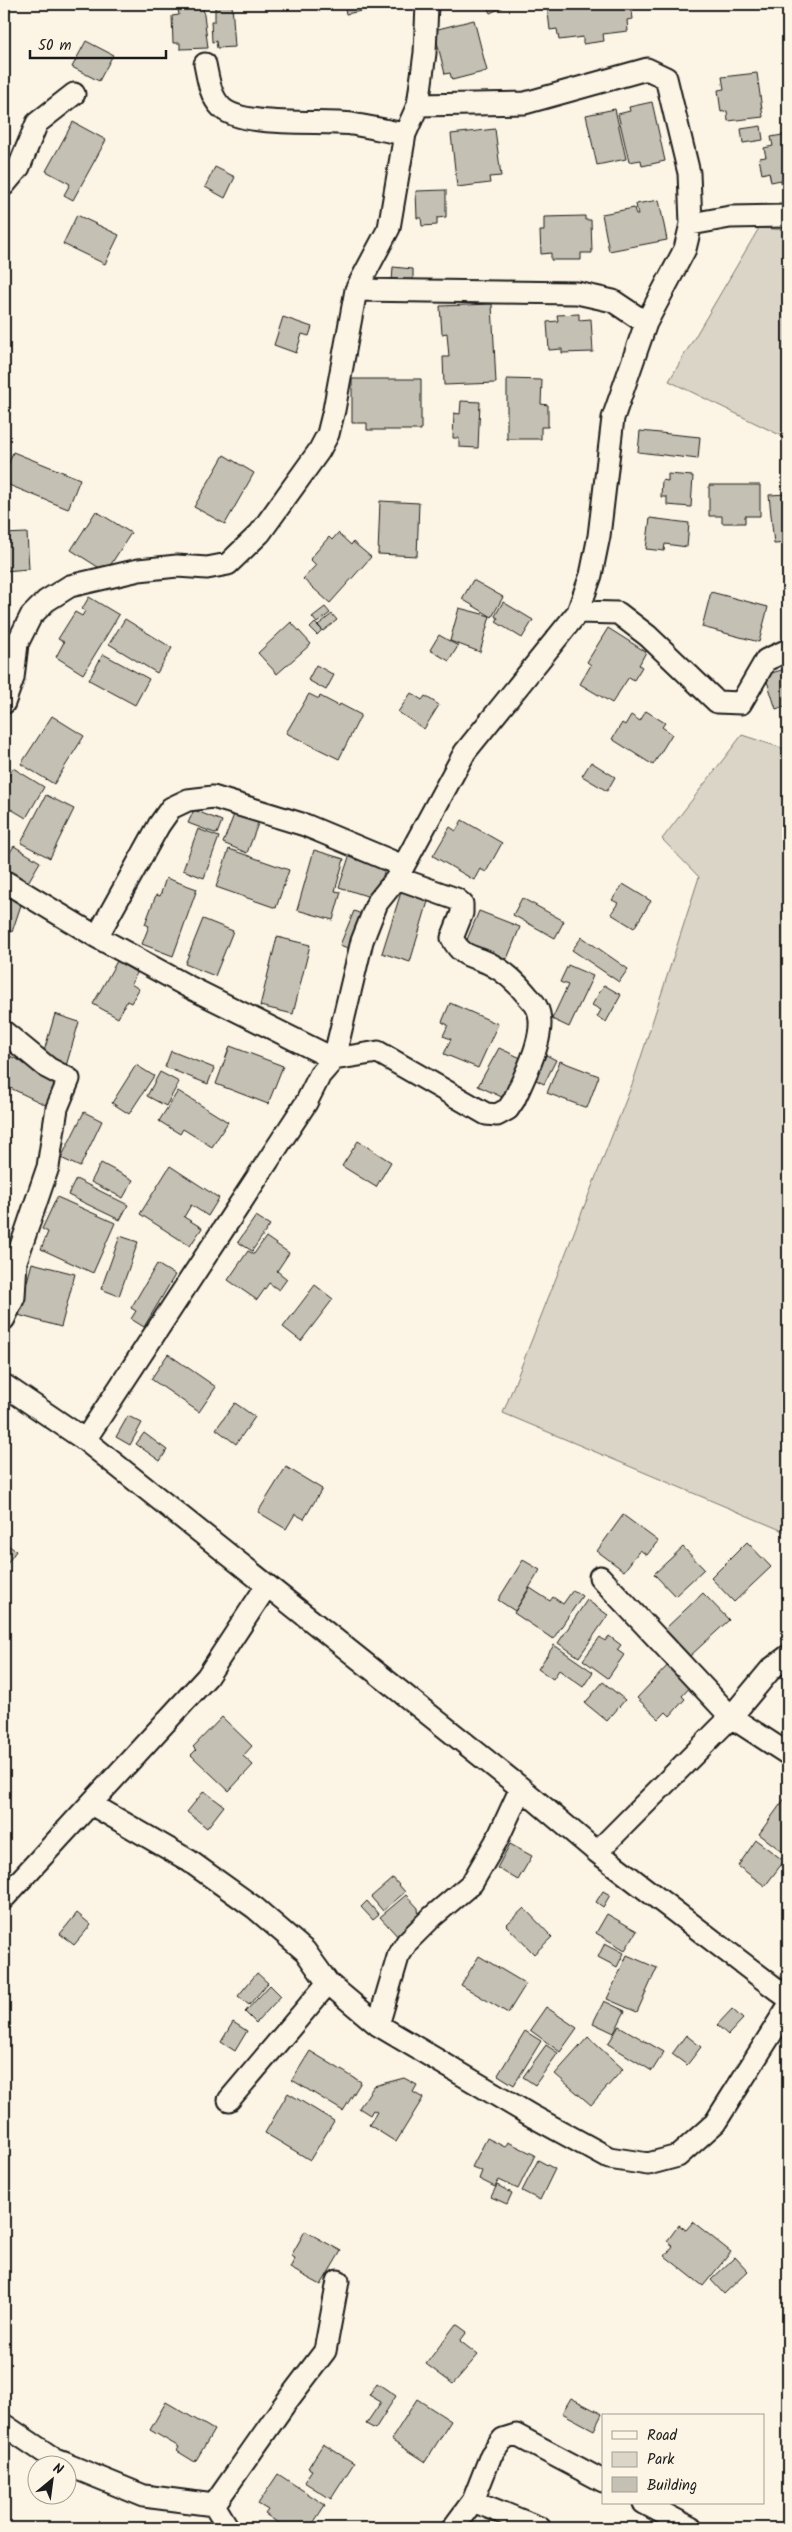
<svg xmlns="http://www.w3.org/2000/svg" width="792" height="2532" font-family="Kalam,sans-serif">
<rect width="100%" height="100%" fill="#fcf5e5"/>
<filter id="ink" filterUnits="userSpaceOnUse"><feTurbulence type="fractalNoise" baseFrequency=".02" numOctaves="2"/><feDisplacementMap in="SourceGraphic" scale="10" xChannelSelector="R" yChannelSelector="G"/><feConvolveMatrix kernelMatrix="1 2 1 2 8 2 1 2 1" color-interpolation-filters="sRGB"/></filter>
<g filter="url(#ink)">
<path fill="#dbd5c8" stroke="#7c7872" d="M 759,228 L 788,230 L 788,439 L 669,381 Z
M 742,735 L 788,750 L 788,1533 L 503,1413 L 633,1082 L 699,877 L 662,839 Z"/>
<path fill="#c4c0b3" stroke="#1c1c1c" d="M 232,4 L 235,47 L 217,48 L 216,41 L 212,42 L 211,21 L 215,21 L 215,5 Z
M 344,4 L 387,4 L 387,6 L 346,14 Z
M 486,4 L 510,4 L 490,13 Z
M 547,4 L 581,4 L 581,6 L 631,4 L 633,19 L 627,20 L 628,31 L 603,34 L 604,41 L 583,44 L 583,37 L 559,40 L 557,29 L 550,30 Z
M 203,7 L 208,48 L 180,49 L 180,43 L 173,43 L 172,16 L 179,15 L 178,8 Z
M 474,20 L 487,71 L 452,80 L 450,73 L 445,74 L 434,30 Z
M 86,41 L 113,55 L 99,81 L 72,67 Z
M 757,73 L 763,117 L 728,121 L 727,111 L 721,112 L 718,90 L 724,89 L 722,77 Z
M 652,102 L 665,161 L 642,166 L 641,160 L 629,162 L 618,114 L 630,111 L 629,107 Z
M 615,109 L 626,159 L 597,165 L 586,115 Z
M 73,122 L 106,140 L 73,200 L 64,195 L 70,184 L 46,171 Z
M 761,126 L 763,140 L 743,143 L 741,129 Z
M 495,129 L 501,176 L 489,177 L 490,183 L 457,187 L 451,134 Z
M 788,134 L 788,186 L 782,187 L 781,180 L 771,182 L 769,172 L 762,174 L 759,158 L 766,157 L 764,148 L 773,146 L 771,137 Z
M 215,167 L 235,177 L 225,198 L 205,187 Z
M 446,190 L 446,217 L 437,218 L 437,225 L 422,226 L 421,218 L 417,218 L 416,191 Z
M 659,200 L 667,240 L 609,251 L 602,214 L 634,208 L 636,215 L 638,215 L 636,204 Z
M 77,215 L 119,235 L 105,264 L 63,244 Z
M 585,216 L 585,220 L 591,220 L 592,253 L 581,253 L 581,260 L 551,260 L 551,253 L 541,254 L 540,231 L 544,231 L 544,217 Z
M 393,267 L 413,269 L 413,283 L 392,282 Z
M 492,304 L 496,383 L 444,385 L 443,357 L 449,357 L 447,333 L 442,334 L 440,306 Z
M 579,314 L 579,320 L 591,319 L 593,352 L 562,353 L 562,349 L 549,350 L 547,322 L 558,321 L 557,315 Z
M 283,317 L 312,327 L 309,336 L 302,334 L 296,353 L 274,345 Z
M 352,379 L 421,379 L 421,430 L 367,430 L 367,423 L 352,423 Z
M 507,379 L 542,380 L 541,404 L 548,405 L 548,427 L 541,427 L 541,439 L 507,439 Z
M 461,401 L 480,402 L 478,448 L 459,447 L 459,438 L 453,438 L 454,413 L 460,414 Z
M 640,431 L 700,437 L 698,459 L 638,452 Z
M 13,452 L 80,479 L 68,509 L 4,483 L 4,476 Z
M 224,455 L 254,473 L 225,524 L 194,507 Z
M 668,474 L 693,476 L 691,507 L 667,505 L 667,497 L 661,497 L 662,480 L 668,481 Z
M 709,485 L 760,485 L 760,516 L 745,516 L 745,523 L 722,523 L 722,516 L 709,516 Z
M 788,494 L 788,543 L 774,544 L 769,495 Z
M 380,501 L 419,503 L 417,556 L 378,554 Z
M 96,511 L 131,533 L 106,572 L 71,550 Z
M 650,518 L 689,523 L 687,547 L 665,544 L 664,551 L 646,549 Z
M 27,533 L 29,569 L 4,571 L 4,534 Z
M 338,533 L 351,545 L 353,542 L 371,557 L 330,603 L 303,579 L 316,565 L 310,559 L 329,537 L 332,540 Z
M 473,580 L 503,597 L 492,617 L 462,599 Z
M 711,592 L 768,607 L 759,642 L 702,627 Z
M 89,597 L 119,615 L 83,674 L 56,657 L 64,642 L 58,639 L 75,612 L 82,616 L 85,611 L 82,609 Z
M 503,602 L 533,620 L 522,638 L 496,622 L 498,618 L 495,616 Z
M 325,607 L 330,613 L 317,623 L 312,617 Z
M 459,608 L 490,616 L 480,652 L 450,641 Z
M 332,614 L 337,620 L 323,631 L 318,625 Z
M 125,619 L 172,648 L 157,673 L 109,644 Z
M 291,622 L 311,644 L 277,674 L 258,653 Z
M 315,623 L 322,630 L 317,635 L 310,628 Z
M 608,628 L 646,652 L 639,665 L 642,667 L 634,680 L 629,677 L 612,703 L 580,684 L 591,665 L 587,662 Z
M 439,635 L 458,646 L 449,661 L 430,650 Z
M 103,654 L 149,679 L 135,705 L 89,680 Z
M 316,665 L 334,675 L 326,690 L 308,680 Z
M 788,668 L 788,705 L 776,709 L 765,675 Z
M 411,693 L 422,700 L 425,696 L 439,705 L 424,729 L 398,712 Z
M 309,694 L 319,699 L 320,696 L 339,706 L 340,704 L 361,715 L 339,759 L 286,733 Z
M 646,711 L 665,723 L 662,727 L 672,734 L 653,765 L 612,739 L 622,723 L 625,725 L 631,715 L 640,721 Z
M 52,716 L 84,736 L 54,784 L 21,764 Z
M 591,762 L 615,777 L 607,791 L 582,776 Z
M 13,768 L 44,787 L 26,818 L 4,805 L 4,784 Z
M 46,795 L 74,809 L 50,858 L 21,843 Z
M 194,810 L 222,821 L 217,834 L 188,823 Z
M 235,812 L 259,821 L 247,853 L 223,843 Z
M 462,820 L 502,843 L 486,872 L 480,869 L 474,880 L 433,856 L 450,827 L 456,831 Z
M 198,829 L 219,837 L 204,878 L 183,870 Z
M 14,846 L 40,862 L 27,884 L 4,870 L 4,862 Z
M 229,849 L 289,870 L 276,908 L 216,887 Z
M 314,850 L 344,859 L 335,891 L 341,892 L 333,920 L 297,910 Z
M 349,857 L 385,869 L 376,899 L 339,887 Z
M 166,878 L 197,889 L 173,956 L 142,944 L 149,926 L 145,924 L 156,895 L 160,896 Z
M 623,884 L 651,901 L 634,928 L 611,914 L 618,903 L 612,900 Z
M 402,889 L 429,898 L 410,962 L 382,953 Z
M 4,896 L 22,902 L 12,932 L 4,930 Z
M 522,898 L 564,921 L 555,938 L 513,915 Z
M 354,911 L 369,917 L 355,951 L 340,945 Z
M 479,911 L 520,927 L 507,959 L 466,942 Z
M 203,919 L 233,931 L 215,976 L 185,964 Z
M 277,937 L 310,945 L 293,1014 L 260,1006 Z
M 582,937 L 628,969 L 619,982 L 572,950 Z
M 117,961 L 137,973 L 131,984 L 139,989 L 131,1003 L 127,1001 L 118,1018 L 93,1004 Z
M 568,965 L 593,976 L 569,1027 L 552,1019 L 568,985 L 560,982 Z
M 604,985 L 621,995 L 606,1022 L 597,1017 L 601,1010 L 592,1005 Z
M 450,1003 L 498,1024 L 478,1068 L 444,1054 L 451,1039 L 443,1036 L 448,1025 L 442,1022 Z
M 55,1014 L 79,1022 L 66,1066 L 42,1058 Z
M 230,1046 L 283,1066 L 268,1104 L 216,1084 Z
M 499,1048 L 523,1059 L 504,1098 L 478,1086 Z
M 171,1051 L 214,1068 L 208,1084 L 165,1067 Z
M 542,1053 L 556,1060 L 544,1084 L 530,1077 Z
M 10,1056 L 62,1080 L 50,1107 L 4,1085 L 4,1069 Z
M 560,1061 L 599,1076 L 587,1108 L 547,1093 Z
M 136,1065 L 154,1076 L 129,1114 L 112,1103 Z
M 160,1072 L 179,1082 L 166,1106 L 147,1096 Z
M 178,1091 L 228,1122 L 212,1147 L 183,1129 L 180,1134 L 159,1121 Z
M 84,1112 L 102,1121 L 80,1167 L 61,1158 Z
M 358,1141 L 391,1162 L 376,1187 L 342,1166 Z
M 101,1163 L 133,1180 L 123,1198 L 91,1182 Z
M 170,1166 L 219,1198 L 208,1216 L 191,1205 L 184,1217 L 202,1228 L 190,1246 L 140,1214 Z
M 76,1179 L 128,1205 L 120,1220 L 68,1195 Z
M 57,1197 L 115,1223 L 93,1273 L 41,1249 L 48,1232 L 42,1229 Z
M 256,1216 L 270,1225 L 252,1251 L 238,1242 Z
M 120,1236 L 138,1242 L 119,1296 L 101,1289 Z
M 266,1237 L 289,1253 L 277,1271 L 287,1279 L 279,1290 L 269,1283 L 257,1300 L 228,1280 L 248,1251 L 254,1254 Z
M 32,1263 L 75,1274 L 61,1327 L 18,1315 Z
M 157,1264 L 175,1275 L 144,1327 L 131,1319 L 136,1311 L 131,1308 Z
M 315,1285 L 333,1299 L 301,1341 L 283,1327 Z
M 168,1354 L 216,1387 L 199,1412 L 151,1379 Z
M 235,1403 L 255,1417 L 236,1444 L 216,1429 Z
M 4,1416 L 11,1421 L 4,1431 Z
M 128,1416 L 142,1423 L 130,1445 L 116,1437 Z
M 144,1433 L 167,1450 L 160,1461 L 136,1444 Z
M 286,1467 L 322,1489 L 304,1519 L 295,1514 L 286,1529 L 258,1512 Z
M 623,1515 L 658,1541 L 647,1555 L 640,1550 L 624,1571 L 597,1551 Z
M 4,1542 L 16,1551 L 4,1568 Z
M 747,1542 L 771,1567 L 734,1602 L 711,1578 Z
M 683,1547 L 704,1569 L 675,1596 L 654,1574 Z
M 523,1560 L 540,1570 L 515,1611 L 498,1600 Z
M 530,1588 L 550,1601 L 553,1597 L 563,1604 L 573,1590 L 582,1596 L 553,1639 L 514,1613 Z
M 703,1593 L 729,1620 L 690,1656 L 665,1629 Z
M 587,1600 L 608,1615 L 579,1657 L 558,1643 Z
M 609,1636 L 621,1645 L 617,1650 L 624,1655 L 608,1678 L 583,1660 L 600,1637 L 605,1641 Z
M 554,1645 L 593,1672 L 583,1687 L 559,1670 L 553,1679 L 538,1669 Z
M 669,1664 L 692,1685 L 682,1696 L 685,1699 L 670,1716 L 666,1712 L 659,1719 L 637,1698 Z
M 603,1682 L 625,1700 L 607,1721 L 585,1703 Z
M 222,1717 L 252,1746 L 243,1756 L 253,1765 L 229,1791 L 191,1755 L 196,1750 L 193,1747 Z
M 204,1791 L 224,1806 L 207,1828 L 187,1812 Z
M 788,1794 L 788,1844 L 783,1852 L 759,1834 Z
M 756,1840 L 784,1861 L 765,1886 L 738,1866 Z
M 510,1844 L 532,1856 L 518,1880 L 497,1868 Z
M 393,1878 L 405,1892 L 383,1911 L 371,1897 Z
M 603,1891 L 610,1895 L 603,1907 L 596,1902 Z
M 406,1895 L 418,1908 L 419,1919 L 400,1939 L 380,1917 Z
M 367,1901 L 379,1915 L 373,1920 L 361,1907 Z
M 524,1908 L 552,1937 L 534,1954 L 506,1925 Z
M 77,1913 L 91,1925 L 74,1945 L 60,1934 Z
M 607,1914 L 637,1931 L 625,1950 L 596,1933 Z
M 605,1943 L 624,1953 L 617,1967 L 598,1957 Z
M 627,1955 L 657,1968 L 637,2012 L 607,1999 Z
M 479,1956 L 526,1984 L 508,2013 L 461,1985 Z
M 257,1973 L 268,1983 L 249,2005 L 238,1996 Z
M 270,1985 L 281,1996 L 256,2023 L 245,2012 Z
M 604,2001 L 625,2011 L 614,2033 L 593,2023 Z
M 546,2007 L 577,2028 L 560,2052 L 530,2030 Z
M 732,2009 L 743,2019 L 728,2035 L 717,2025 Z
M 233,2022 L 247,2031 L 235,2051 L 221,2042 Z
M 619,2026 L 664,2052 L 652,2071 L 608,2044 Z
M 525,2031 L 541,2041 L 514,2085 L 498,2075 Z
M 686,2035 L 701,2047 L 687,2065 L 672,2054 Z
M 588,2037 L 623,2069 L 591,2105 L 555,2074 Z
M 546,2045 L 558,2053 L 535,2085 L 523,2077 Z
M 310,2051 L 361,2082 L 343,2111 L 292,2080 Z
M 404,2078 L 417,2085 L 413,2092 L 423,2098 L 396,2142 L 369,2125 L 377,2112 L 373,2110 L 370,2115 L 359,2108 L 374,2086 Z
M 288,2093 L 334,2121 L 310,2160 L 265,2133 Z
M 487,2138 L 505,2147 L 508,2142 L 535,2155 L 518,2189 L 499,2180 L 495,2187 L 479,2179 L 482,2171 L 472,2167 Z
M 538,2160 L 555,2169 L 540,2200 L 522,2191 Z
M 497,2185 L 512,2193 L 507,2204 L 491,2197 Z
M 693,2222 L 731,2252 L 703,2286 L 665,2256 L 673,2246 L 667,2241 L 679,2225 L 686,2230 Z
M 305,2231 L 341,2251 L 321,2285 L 290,2268 L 295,2258 L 291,2256 Z
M 735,2257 L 748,2271 L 724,2294 L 711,2280 Z
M 456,2324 L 467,2332 L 460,2341 L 478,2355 L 453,2384 L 426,2364 Z
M 377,2383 L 396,2396 L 375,2429 L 366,2424 L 381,2402 L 369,2395 Z
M 571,2398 L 602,2414 L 594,2430 L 562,2413 Z
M 417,2399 L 451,2421 L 425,2462 L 391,2440 Z
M 166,2402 L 214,2430 L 195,2462 L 177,2451 L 179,2447 L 150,2430 Z
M 323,2444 L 354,2463 L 331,2499 L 304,2482 L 312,2470 L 308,2468 Z
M 278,2474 L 325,2505 L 310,2528 L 286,2528 L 265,2514 L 268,2510 L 258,2504 Z"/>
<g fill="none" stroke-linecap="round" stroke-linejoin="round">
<g stroke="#1c1c1c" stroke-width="25">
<path id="minor" d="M 205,64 C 208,78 210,96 221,107 C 241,128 322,120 352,124 C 370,127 388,131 405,134
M 4,185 L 19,167 L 37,123 L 74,94
M 691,224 L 730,217 L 788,216
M 356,290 L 577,293 L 613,301 L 646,323
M 578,612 L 618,613 L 648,636 L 717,702 L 741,703 L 766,660 L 788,650
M 4,703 L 13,678 L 17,644 L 31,616 L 46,601 L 70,586 L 139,570 L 177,566 L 207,568 L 228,564 L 260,533 L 319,451 L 328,434 L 334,410 L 356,290 L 389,228 L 405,134 L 418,105 L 425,53 L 427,4
M 4,881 L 97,937 L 189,987 L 334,1059 L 378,1052 L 486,1114 L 497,1115 L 508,1109 L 514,1100 C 524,1077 550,1030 536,1006 C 534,1002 529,998 526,994 C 517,983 505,972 492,965 C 475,955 463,960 452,938 L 462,913 L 462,904 L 456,899 L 397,878
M 97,937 L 159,825 L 171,808 L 188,800 L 213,797 L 305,825 L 403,866
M 4,1032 L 48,1068 L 69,1079 L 57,1108 L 48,1167 L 16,1261 L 14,1297 L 4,1319
M 4,1385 L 85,1440 L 521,1788 L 597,1852 L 788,1998
M 85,1440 L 306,1103 L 320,1075 L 334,1059 L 362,941 L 377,903 L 397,878 L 465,752 L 578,612 L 591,575 L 599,536 L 613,418 L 646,323 L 685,249 L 691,224 L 689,173 L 666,78 L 647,69 L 525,103 L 418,105
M 600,1577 L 731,1717 L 788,1754
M 91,1804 L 188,1860 L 255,1908 L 305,1951 L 328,1983 L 378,2025 L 532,2116 L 609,2158 L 648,2164 L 678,2156 L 715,2123 L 788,2007
M 597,1852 L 731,1717 L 771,1669 L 788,1656
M 4,1898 L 207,1677 L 266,1587
M 378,2025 L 398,1957 L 407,1942 L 432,1917 L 472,1883 L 498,1838 L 521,1788
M 229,2100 L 328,1983
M 4,2425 L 56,2460 L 67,2464
M 68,2465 L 144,2496 L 214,2505
M 473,2501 L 491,2455 L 503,2439 L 516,2435 L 603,2481
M 644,2503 L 691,2528
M 228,2528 L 214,2505 L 284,2405 L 325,2351 L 338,2281
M 453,2528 L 473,2501 L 540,2528"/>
</g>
<use href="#minor" stroke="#fcf5e5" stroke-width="21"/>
</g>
</g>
<rect width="792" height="2532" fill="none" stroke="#fcf5e5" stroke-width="20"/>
<rect x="10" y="10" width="772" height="2512" fill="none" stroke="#1c1c1c" stroke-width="2" filter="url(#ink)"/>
<rect x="602" y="2414" width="162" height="90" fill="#fcf5e5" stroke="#a29e95"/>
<rect x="612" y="2431" width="25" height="8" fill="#fcf5e5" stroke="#a29e95"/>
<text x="647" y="2440" font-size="15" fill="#1c1c1c">Road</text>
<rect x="612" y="2452" width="25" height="15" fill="#dbd5c8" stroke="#a29e95"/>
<text x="647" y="2464" font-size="15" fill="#1c1c1c">Park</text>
<rect x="612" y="2477" width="25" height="15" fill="#c4c0b3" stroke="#a29e95"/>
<text x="647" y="2490" font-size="15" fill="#1c1c1c">Building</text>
<g transform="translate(52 2480) rotate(29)"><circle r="24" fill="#fcf5e5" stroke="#a29e95"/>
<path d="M0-4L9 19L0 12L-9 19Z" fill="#1c1c1c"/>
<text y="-8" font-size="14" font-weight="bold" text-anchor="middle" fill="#1c1c1c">N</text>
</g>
<path d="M30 50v8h136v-8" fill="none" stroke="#1c1c1c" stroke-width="2.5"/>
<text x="38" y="50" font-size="15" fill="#1c1c1c" stroke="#fcf5e5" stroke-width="4" paint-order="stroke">50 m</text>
</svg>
